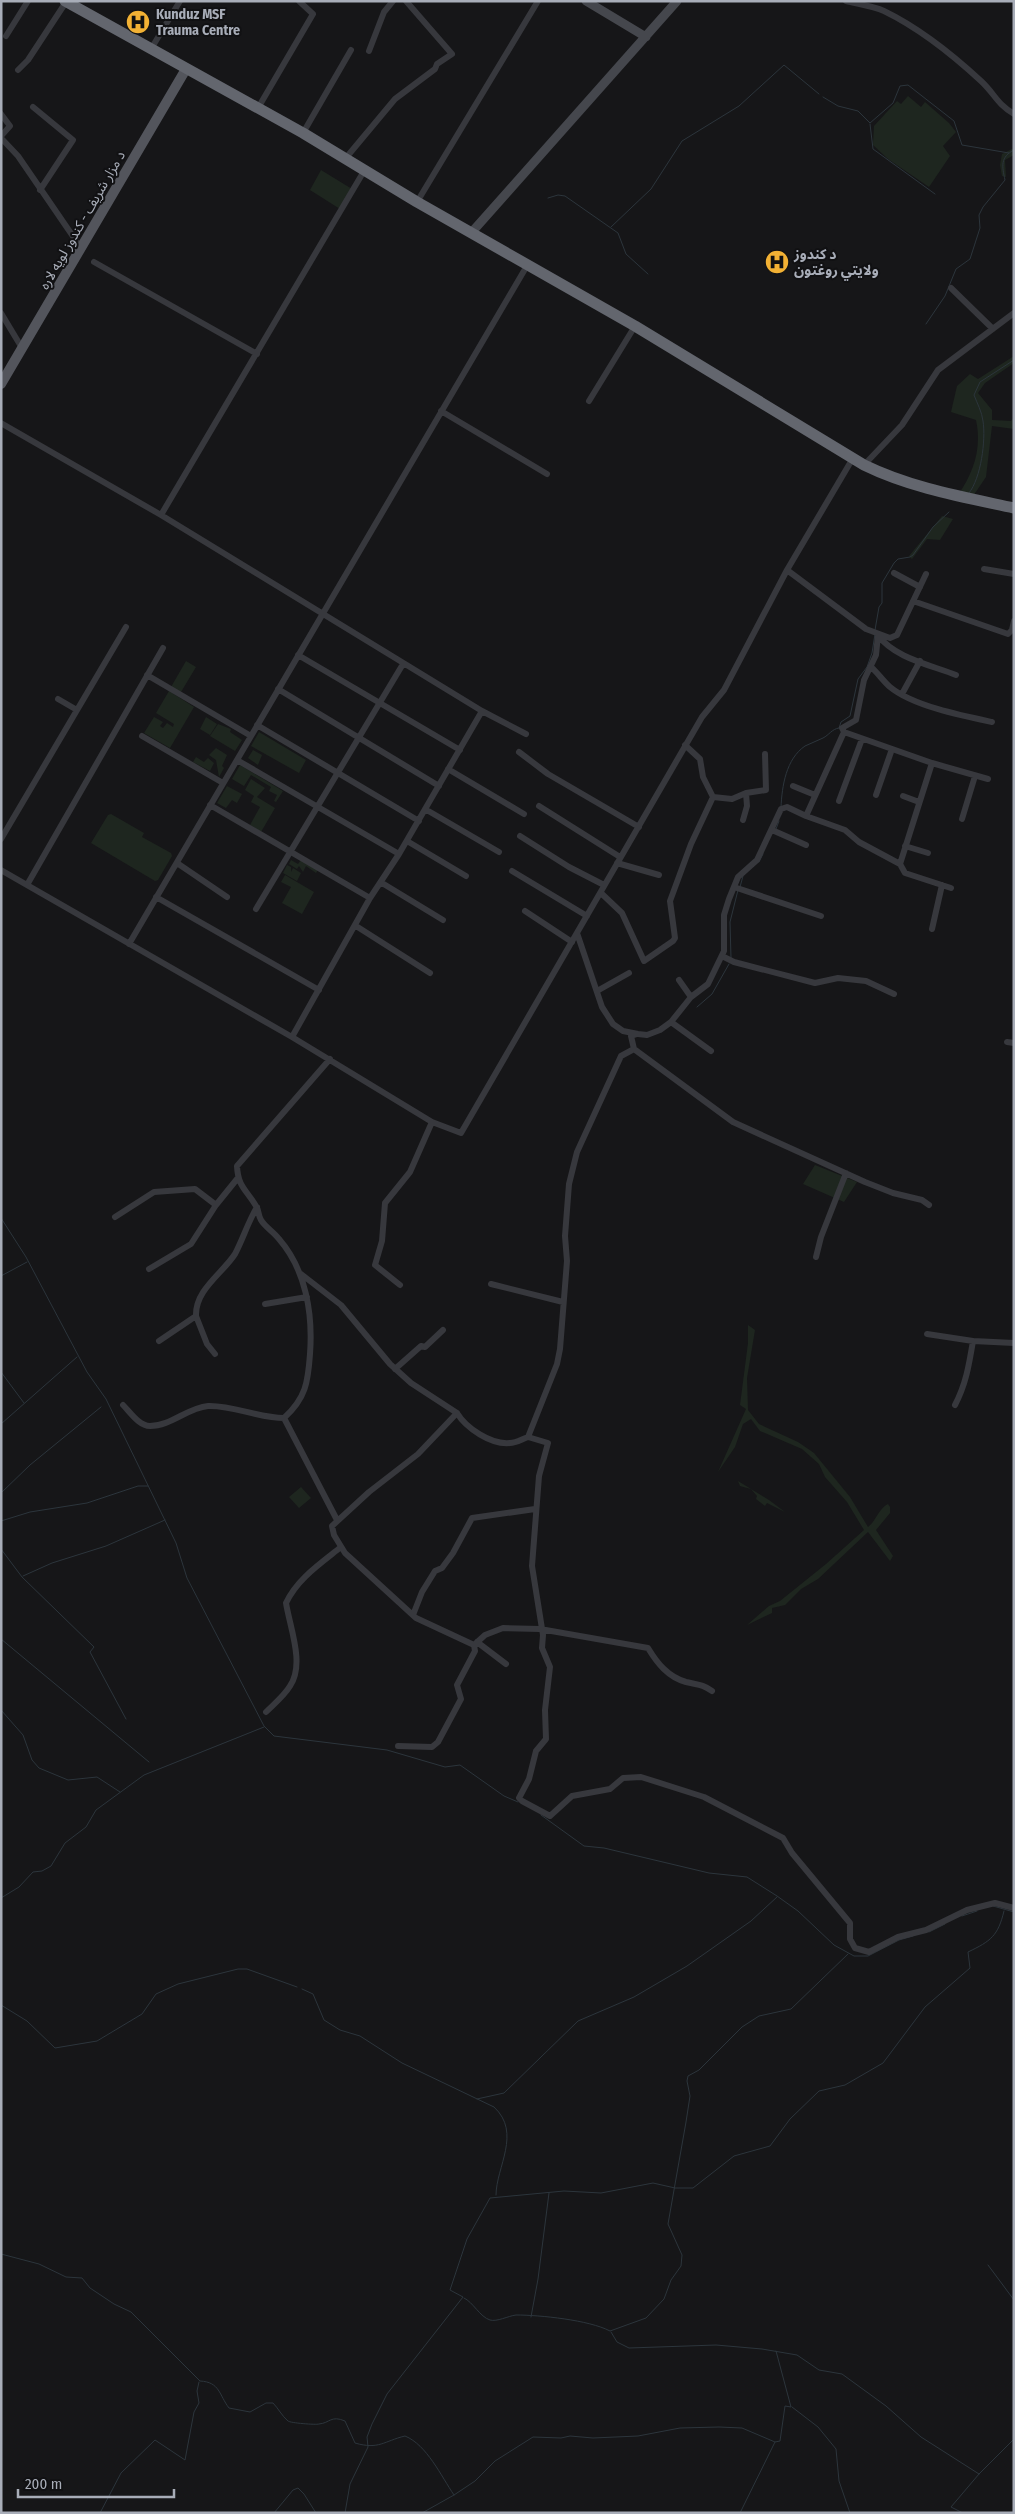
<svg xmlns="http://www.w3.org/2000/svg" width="1015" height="2514" font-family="'Fira Sans Condensed','Noto Sans Arabic',sans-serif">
<rect width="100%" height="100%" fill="#161618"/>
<path fill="#1e261f" d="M 908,96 L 921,107 L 925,102 L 949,123 L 956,132 L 943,146 L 950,156 L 929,187 L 888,159 L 873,145 L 874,126 L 897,101 L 901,104 Z
M 1014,148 L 1014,155 L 1005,160 L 1006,177 L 1002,176 L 1000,165 L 1002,154 Z
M 321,170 L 352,189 L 340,209 L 310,190 Z
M 1014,356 L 1014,363 L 985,383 L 978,393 L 992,410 L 992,420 L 1011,421 L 1014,417 L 1014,429 L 992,426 L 986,477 L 969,502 L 958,495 C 974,472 982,448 976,420 L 951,412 L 957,386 L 970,374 L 978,379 Z
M 942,516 L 953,519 L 940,540 L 927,539 L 912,559 L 909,556 Z
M 186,661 L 196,667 L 181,692 L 171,687 Z
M 169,691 L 194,707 L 170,748 L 144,733 L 154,717 L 163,722 L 160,726 L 163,728 L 167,723 L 173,727 L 174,724 L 156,713 Z
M 206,717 L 217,724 L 210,735 L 200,729 Z
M 218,724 L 231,729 L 230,732 L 242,740 L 235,751 L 210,736 Z
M 259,732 L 306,760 L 299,773 L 251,746 Z
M 216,748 L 227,755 L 222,766 L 224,768 L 219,777 L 216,760 L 209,755 Z
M 253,750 L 262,755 L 258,765 L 248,758 Z
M 196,757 L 204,762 L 208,758 L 214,763 L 210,771 L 193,762 Z
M 240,765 L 283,791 L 276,802 L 274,801 L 277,795 L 269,791 L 271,787 L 251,775 L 244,786 L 232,779 Z
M 251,779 L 265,788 L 257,797 L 275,808 L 261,832 L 250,825 L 260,807 L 251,802 L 254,796 L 245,790 Z
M 227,786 L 242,794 L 237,803 L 232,800 L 226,808 L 217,803 Z
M 111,814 L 144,833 L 142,837 L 171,853 L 172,856 L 158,880 L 155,881 L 91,843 L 108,815 Z
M 291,860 L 298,864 L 301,860 L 318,870 L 316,873 L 306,866 L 303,872 L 299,866 L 297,869 L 289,864 Z
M 287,865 L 291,867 L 291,872 L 293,868 L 301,873 L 297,881 L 283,873 Z
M 285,875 L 314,892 L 302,914 L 282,903 L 291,887 L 281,882 Z
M 815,1165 L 857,1182 L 844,1202 L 803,1184 Z
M 748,1325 L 755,1330 L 747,1378 L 748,1410 L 759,1424 L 798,1442 L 814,1453 L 850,1497 L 868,1527 C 876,1521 879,1508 888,1504 L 890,1507 L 890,1513 L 876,1530 L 893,1556 L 890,1561 L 868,1532 L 818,1579 L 801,1589 L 785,1605 L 772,1608 L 772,1613 L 747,1625 L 769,1606 L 780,1601 L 826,1564 L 864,1530 L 847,1502 L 825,1477 L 819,1464 L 802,1449 L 760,1431 L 751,1419 L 743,1424 L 735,1447 L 718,1472 L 746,1409 L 740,1405 L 748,1343 Z
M 738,1481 L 769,1500 L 785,1512 L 767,1503 L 765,1506 L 756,1499 L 757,1496 L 751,1489 L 740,1486 Z
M 301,1487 L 311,1498 L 299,1508 L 289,1497 Z"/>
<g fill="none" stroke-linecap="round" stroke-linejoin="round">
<path stroke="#2c353c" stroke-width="1" d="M 823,97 L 838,106 L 858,111 L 870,123 L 893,103 L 900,86 L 908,85 L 954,121 L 962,145 L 1009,153
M 870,124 L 873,149 L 935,194
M 548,198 L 558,195 L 565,196 L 618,233 L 626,254 L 648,274
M 611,227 L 651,189 L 682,141 L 739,106 L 784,65 L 819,94
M 926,324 L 945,296 L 956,269 L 970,259 L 980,228 L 979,215 L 983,207 L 1005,180 C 1002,166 1000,157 1014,150
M 969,493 C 981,478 986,440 983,421 C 982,412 977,403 974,395 L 980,382 L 1014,360
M 875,630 L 879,607 L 882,603 L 882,583 L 894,563 L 898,559 L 910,557 L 913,555 L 933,527 L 949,512
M 781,807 C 782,786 786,759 805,746 C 811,743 817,741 823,738 C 829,735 832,729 839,728 L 841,722 L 850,716 L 858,679 L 867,667 L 872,653 L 875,634
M 776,829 L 779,821
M 759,862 L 763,854
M 740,887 L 743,876
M 731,958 L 730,922 L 738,890
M 697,1007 L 712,994 L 729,964
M 1,1218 L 26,1257 L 87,1372 L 106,1399 L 176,1543 L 187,1578 L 264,1726 L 274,1736 L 387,1750 L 445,1767 L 460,1765 L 504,1796 L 518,1802
M 1,1276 L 27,1262
M 1,1372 L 24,1403
M 1,1424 L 77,1357
M 1,1493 L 30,1465 L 101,1407
M 1,1521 L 30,1512 L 87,1503 L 138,1486 L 148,1486
M 1,1549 L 22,1577 L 94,1647 L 90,1652 L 126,1719
M 23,1576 L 52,1563 L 106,1546 L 165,1520
M 1,1639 L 149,1762
M 1,1710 L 23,1735 L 32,1760 L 39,1768 L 68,1780 L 97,1777 L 120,1792
M 541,1815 L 584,1846 L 604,1848 L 709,1873 L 747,1877 L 777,1896 L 798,1911 L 834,1945 L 854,1956 L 868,1956 L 899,1940 L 913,1936
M 1,1898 L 19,1887 L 33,1872 L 42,1871 L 51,1866 L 65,1843 L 86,1827 L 96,1810 L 144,1775 L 264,1727
M 993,1906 L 1014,1912
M 962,1916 L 977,1911
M 929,1932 L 945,1924
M 302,1989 L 313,1994 L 324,2020 L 340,2030 L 360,2036 L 402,2063 L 494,2107 C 522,2133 496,2167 496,2195
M 1,2005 L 27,2021 L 55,2048 L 97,2041 L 142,2014 L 156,1994 L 178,1984 L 238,1969 L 247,1969 L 297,1987
M 477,2099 L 504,2093 L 578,2021 L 634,1997 L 687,1966 L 751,1921 L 777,1897
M 1,2254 L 39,2264 L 66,2277 L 82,2278 L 90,2288 L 114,2304 L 131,2312 L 200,2381 C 220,2382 219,2395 229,2408 L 250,2412 L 266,2403 L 273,2403 C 278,2408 282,2416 288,2421 C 290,2423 316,2425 319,2424 C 330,2423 331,2415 345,2421 L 355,2443 C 379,2450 384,2441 405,2436 C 427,2445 441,2476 454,2495
M 988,2265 L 1014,2300
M 464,2298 C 473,2302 480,2317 490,2320 C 497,2322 508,2316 516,2315 C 540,2315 589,2320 610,2331 L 646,2318 L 664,2299 L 671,2280 L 681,2266 L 682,2255 L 668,2224 L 686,2122 L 690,2096 L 687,2081 L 688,2076 L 699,2070 L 742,2027 L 759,2016 L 791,2009 L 848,1954
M 531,2317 L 538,2279 L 549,2193
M 611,2332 L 617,2342 L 629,2348 L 716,2345 L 762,2349 L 797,2355 L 819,2370 L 842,2374 L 886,2406 L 921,2437 L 979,2474
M 792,2407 L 818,2427 L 836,2449 L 839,2481 L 850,2513
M 100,2513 L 121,2473 L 155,2440 L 185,2460 L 194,2412 L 199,2403 L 197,2391 L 199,2382
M 274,2513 L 293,2490 L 298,2488 L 304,2494 L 316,2513
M 345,2513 L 350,2484 L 368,2447 L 367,2437 L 372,2424 L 387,2394 L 463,2297 L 450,2290 L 467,2239 L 490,2198 L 564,2191 L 601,2193 L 653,2183 L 675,2188 L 693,2188 L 734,2156 L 770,2146 L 790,2119 L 819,2091 L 845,2085 L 883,2063 L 925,2007 L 970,1968 L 968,1952 C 991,1941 998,1936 1004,1911
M 422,2513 L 454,2495 L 475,2481 L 495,2461 L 533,2437 L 561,2438 L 570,2436 L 593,2438 L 638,2436 L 680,2428 L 719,2427 L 742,2428 L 775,2442 L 780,2441 L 785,2406 L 791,2407 L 776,2351
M 740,2513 L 775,2442
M 963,2513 L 951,2507 L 979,2474 L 1014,2439"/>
<path stroke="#37383d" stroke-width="6" d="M 846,1 C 858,4 873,6 884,11 C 917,27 954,56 981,81 C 995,94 996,103 1014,114
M 6,36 L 28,1
M 151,49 L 180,1
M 369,51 L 384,12 L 393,1
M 18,70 L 28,60 L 66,2
M 33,107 L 73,140 L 40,190
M 258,108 L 313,14 L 299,1
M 1,114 L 10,126 L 1,136
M 303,133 L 351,50
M 1,138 L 18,156 L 81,248
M 345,159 L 395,99 L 435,69 L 437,64 L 452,54 L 406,1
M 417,202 L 538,1
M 94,262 L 257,354
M 951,288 L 993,329
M 1,313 L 22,348
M 589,401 L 635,326
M 441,411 L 547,474
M 1,423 L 161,515 L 482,711 L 526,734
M 864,465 L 902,425 L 938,370 L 1014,313
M 161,515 L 364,171
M 984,569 L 1014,574
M 787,570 L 866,629 L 890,638 L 897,635 L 926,574
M 894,573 L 920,587
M 913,601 L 1008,634 L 1012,630 L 1014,621
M 878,635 L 876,655 L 864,680 L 856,720 L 842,728 L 844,732 L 932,763 L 988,779
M 878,635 C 894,658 931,665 956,675
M 298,655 L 460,750
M 871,667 C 878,673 883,681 890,687 C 913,706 963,716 992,722
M 147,675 L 251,736
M 278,689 L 439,786
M 902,694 L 920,661
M 58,699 L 77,710
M 257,725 L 419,821
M 844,732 L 806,816 L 845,830 L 859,842 L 900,864 L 932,763
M 142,736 L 223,783
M 685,745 L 700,759 L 703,777 L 713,797 L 732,799 L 746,793 L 747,806 L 743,820
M 519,752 L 548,774 L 639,827
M 237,760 L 399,854
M 448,769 L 524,814
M 793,786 L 815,795
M 746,793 L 766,790 L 765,754
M 876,795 L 892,749
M 903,796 L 919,802
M 839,801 L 862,739
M 210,805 L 370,898
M 539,806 L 620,857
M 425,809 L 499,852
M 962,819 L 975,776
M 772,830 L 806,845
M 520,836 L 569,867 L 604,885
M 1,839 L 126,627
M 407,841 L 466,876
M 905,846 L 928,853
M 177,863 L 227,897
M 617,863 L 659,875
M 900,864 L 905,873 L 951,888
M 1,870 L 292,1037 L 432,1122 L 461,1133 L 702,717 L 724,690 L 787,570 L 853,458
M 512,871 L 587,916
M 382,883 L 443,920
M 27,885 L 163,648
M 734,887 L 821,916
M 601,893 L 622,913 L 644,961 L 673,941 L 675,938 L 670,901 L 691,844 L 713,797
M 156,897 L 319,990
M 256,909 L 403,664
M 525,911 L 572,942
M 356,926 L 430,973
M 932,929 L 942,885
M 577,933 L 602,1007 L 613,1024 L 623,1031 L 638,1034 L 647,1035 L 660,1030 L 671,1022 L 691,997 L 708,984 L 724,951 L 724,915 L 729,899 L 738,877 L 757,860 L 781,809 L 787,807 L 806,816
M 129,944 L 528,264
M 722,956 L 734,962 L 815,983 L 838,978 L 866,981 L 894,994
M 679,980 L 691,997
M 597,991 L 629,973
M 671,1022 L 711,1051
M 637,1034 L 631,1036 L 634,1049 L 733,1122 L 865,1182 L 893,1193 L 922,1200 L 929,1205
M 292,1037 L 370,898 L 399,854 L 482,711
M 1007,1042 L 1014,1043
M 115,1217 L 154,1192 L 195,1189 L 216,1205
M 816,1257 L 821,1237 L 846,1173
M 149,1269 L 191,1244 L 216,1205 L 237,1179
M 301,1274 L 341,1305 L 390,1364 L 411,1383 L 457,1413 C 466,1428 491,1445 510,1443 C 516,1443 522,1439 528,1437 L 548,1443 L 539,1476 L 532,1566 L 543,1635 L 542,1648 L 550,1667 L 545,1710 L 546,1739 L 536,1751 L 529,1779 L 519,1798 L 522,1801 L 550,1816 L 572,1796 L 610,1789 L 623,1778 L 641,1777 L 704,1797 L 783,1838 L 792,1853 L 850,1923 L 850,1939 L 855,1948 L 869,1952 L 898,1937 L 926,1930 L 967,1910 L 995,1903 L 1014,1908
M 491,1284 L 563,1302
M 400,1285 L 375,1265 L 382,1241 L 385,1203 L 410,1172 L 432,1122
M 265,1304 L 307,1297
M 196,1316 L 207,1344 L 215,1354
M 927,1334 L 973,1341
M 159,1341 L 196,1316 C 195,1290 222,1274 235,1254 C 243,1239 248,1222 257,1207
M 395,1369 L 421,1346 L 425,1347 L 443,1330
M 123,1405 C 130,1412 139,1426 150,1426 C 171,1426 187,1408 208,1406 C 233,1405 258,1418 284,1418 C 306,1398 308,1382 310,1354 C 313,1314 306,1270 279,1239 C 274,1232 265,1227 261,1220 C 258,1215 259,1210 256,1206 C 246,1189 238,1187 237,1166 L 330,1059
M 955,1405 C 966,1384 969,1365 973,1341 L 1014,1343
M 457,1413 L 418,1454 L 369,1492 L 332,1526 L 334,1535 L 345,1553 L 416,1618 L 474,1645 L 485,1635 L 503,1628 L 540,1629 L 648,1648 C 657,1663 668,1677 686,1682 C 698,1685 702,1684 712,1691
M 284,1418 L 337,1520
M 528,1437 L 557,1364 L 560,1349 L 567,1261 L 565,1236 L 569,1184 L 577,1152 L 621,1056 L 634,1049
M 413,1615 L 422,1592 L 435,1571 L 442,1568 L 453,1553 L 472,1518 L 535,1509
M 477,1642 L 506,1664
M 266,1712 C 274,1704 284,1696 290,1686 C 305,1664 290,1628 286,1603 C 297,1579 321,1563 341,1547
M 398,1746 L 432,1747 L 438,1742 L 461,1699 L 457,1685 L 475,1651 L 474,1645"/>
<path stroke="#45474d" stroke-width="9" d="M 586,1 L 646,37
M 472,232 L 677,1"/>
<path stroke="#53555c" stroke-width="10" d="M 1,384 L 186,69"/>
<path stroke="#63666e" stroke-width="11" d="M 65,1 L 303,133 L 417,202 L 635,326 L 864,465 C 911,488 963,497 1014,508"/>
</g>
<defs>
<g id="hospital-disc" transform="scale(1.25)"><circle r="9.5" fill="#f2b134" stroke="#111113"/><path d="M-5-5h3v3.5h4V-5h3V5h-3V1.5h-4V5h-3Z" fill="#111"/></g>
</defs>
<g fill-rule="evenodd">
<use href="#hospital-disc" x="138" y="22"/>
<use href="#hospital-disc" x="777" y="262"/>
</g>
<g text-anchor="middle" stroke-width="4" stroke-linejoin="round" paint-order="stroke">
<g font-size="14" font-weight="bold" fill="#a8adb8" stroke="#111113" text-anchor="start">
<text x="156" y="19">Kunduz MSF<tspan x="156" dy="16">Trauma Centre</tspan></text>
<text x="794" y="259">د کندوز<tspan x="794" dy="16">ولایتي روغتون</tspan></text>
</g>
<g font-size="14" fill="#a8adb8" stroke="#111113">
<text transform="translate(82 220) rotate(-60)" y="5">د مزار شریف - کندوز لویه لاره</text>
</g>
</g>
<rect width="1015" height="2514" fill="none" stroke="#a8adb8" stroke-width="5"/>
<path d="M18 2489v8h156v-8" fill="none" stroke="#a8adb8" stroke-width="2.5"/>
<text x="25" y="2489" font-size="15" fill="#a8adb8" stroke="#111113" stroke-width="4" paint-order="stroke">200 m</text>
</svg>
